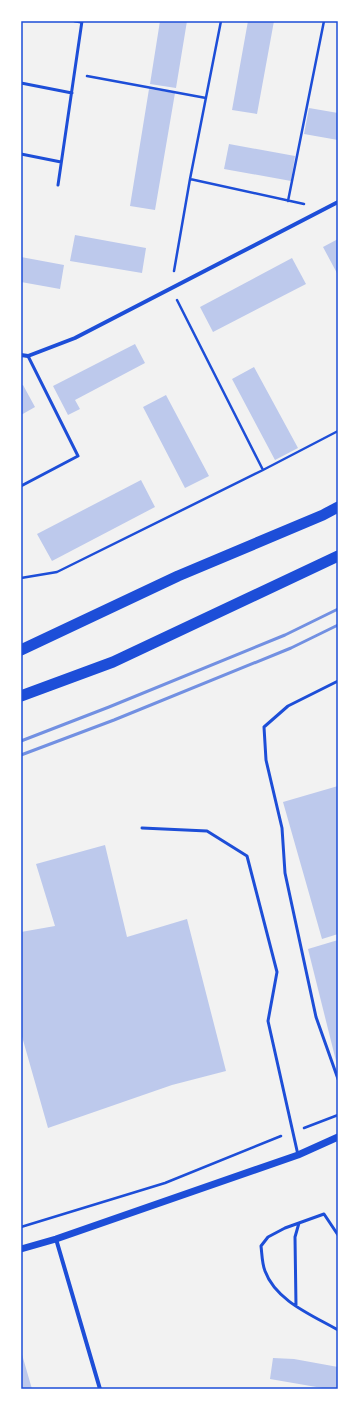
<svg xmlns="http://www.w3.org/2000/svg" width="359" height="1410" font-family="Helvetica,sans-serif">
<rect width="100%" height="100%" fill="#f2f2f2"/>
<path fill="#bdc9ec" d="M 160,21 L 187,21 L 176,88 L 150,84 Z
M 248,21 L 274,21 L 257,114 L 232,110 Z
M 149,89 L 175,93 L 155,210 L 130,206 Z
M 309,108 L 338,113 L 338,140 L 304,134 Z
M 229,144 L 295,156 L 291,181 L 224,169 Z
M 75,235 L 146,248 L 142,273 L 70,261 Z
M 338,239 L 338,275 L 323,247 Z
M 21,257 L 64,265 L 60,289 L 21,282 Z
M 292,258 L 306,284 L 213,332 L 200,307 Z
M 135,344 L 145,363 L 75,400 L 80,409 L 68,415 L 53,386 Z
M 254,367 L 298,448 L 275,460 L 232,379 Z
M 23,385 L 35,407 L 21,415 L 21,386 Z
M 166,395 L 209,476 L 185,488 L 143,407 Z
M 141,480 L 155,507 L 52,561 L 37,534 Z
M 338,786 L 338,934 L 322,939 L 283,802 Z
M 105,845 L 127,937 L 187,919 L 226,1071 L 172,1085 L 48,1128 L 21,1033 L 21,932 L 55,926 L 36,864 Z
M 338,940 L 338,1065 L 337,1065 L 308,949 Z
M 21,1351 L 32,1389 L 21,1389 Z
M 273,1358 L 294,1359 L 338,1367 L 338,1389 L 328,1389 L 270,1379 Z"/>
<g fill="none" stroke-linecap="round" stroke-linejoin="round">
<path stroke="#1d4ed8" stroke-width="2.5" d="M 221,21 L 190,179 L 304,204
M 87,76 L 206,98
M 288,201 L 324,21
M 174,271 L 190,179
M 177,300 L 263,470
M 21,578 L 57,572 L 263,470 L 338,431
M 304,1128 L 338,1115
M 21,1227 L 165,1183 L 281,1136"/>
<path stroke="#1d4ed8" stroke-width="3" d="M 75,21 L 81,22
M 21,83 L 72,93
M 21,154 L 61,162
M 58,185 L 82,21
M 21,486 L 78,456 L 28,356
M 338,681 L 288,706 L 264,727 L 266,760 L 282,828 L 285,873 L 316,1017 L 338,1079
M 142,828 L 207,831 L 247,856 L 277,972 L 268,1021 L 298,1155
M 338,1235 L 324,1214 L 285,1228 L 268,1237 L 261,1246 C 262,1254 262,1264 265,1271 C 276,1301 312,1315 338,1330
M 296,1306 L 295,1237 L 299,1223"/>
<path stroke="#1d4ed8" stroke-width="4" d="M 21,355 L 28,356 L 75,338 L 338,202
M 56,1239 L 100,1389"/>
<path stroke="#1d4ed8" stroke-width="7" d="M 21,1249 L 56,1239 L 298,1155 L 338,1137"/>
<path stroke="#1d4ed8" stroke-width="11" d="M 21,650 L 178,576 L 323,515 L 338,507
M 21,696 L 113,662 L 338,556"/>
<path stroke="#7290e2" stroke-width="3" d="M 21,741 L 109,707 L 285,635 L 338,609
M 21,755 L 114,720 L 291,648 L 338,625"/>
</g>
<rect width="359" height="1410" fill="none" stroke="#ffffff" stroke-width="44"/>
<rect x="22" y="22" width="315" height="1366" fill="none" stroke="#1d4ed8" stroke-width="1.5"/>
</svg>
